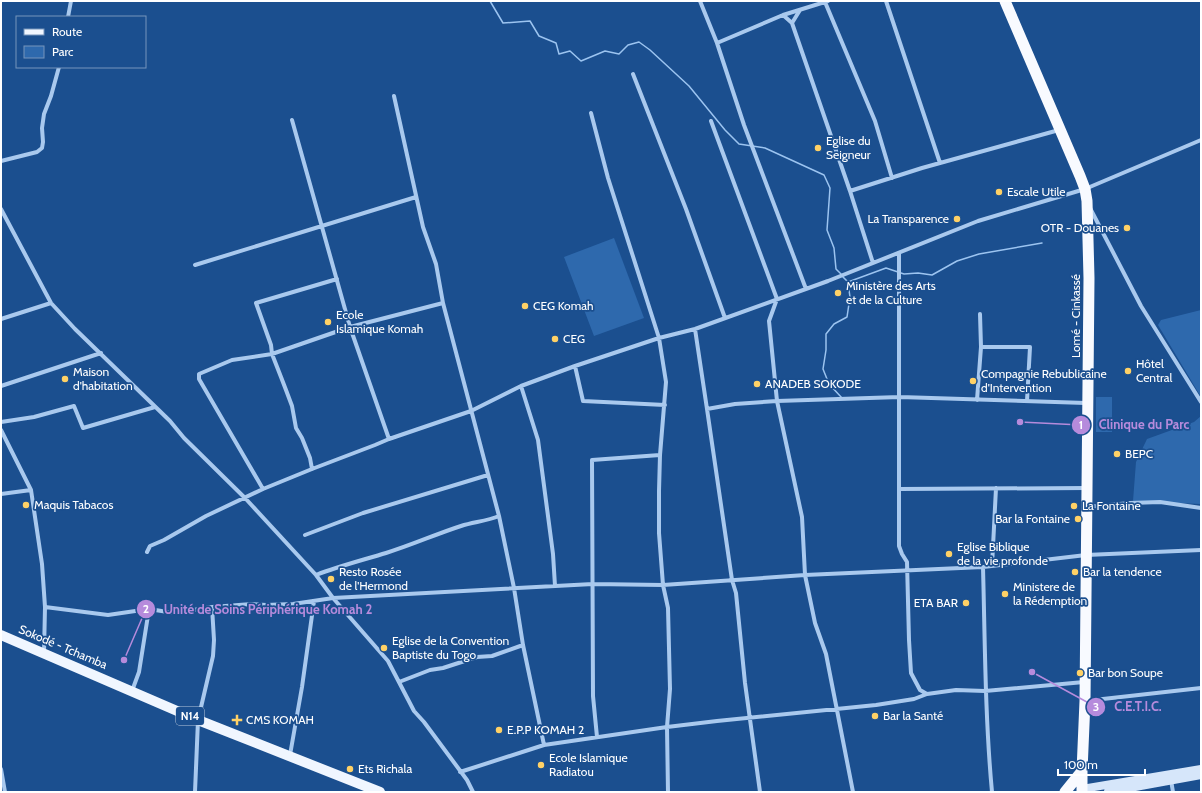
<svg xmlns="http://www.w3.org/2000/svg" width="1202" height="793" font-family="Cabin,sans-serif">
<rect width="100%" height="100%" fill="#1b4f8f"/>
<path fill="#2e69ad" d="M 614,238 L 644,318 L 594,336 L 564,257 Z
M 1201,310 L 1201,397 L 1158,325 L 1161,320 Z
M 1096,397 L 1112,397 L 1112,432 L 1096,432 Z
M 1201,416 L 1201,506 L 1200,504 L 1133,501 L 1136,462 L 1147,439 L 1194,422 Z"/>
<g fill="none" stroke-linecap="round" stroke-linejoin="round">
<path stroke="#9cc4f0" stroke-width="1.5" d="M 490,1 L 503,23 L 530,21 L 539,36 L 556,43 L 559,54 L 570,51 L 581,61 L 605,51 L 619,54 L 628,45 L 639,42 L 650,50 L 689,86 L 725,130 L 739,144 L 765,148 L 824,175 L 830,188 L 827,230 L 834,248 L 836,269 L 841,274
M 843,277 L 848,282 L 886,268 L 904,274 L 918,273 L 932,275 L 957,261 L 979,254 L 1042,243
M 842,398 L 829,384 L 823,369 L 826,350 L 826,334 L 834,324 L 847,317 L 850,297 L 848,283"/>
<path stroke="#a9c9ee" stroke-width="4" d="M 700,1 L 717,43 L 744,125 L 806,289
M 886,1 L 940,163
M 825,2 L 875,121 L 892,178
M 800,10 L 792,23 L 850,191 L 873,263
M 783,15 L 792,23
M 68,17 L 71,1
M 717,43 L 783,15 L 828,1
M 633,74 L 686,209 L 725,318
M 394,96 L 423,227 L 436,264 L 443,303 L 499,516 L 514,588 L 523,645 L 544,745
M 591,113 L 608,178 L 659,338 L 666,382 L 660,455 L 659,491 L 659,533 L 663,585 L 668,608 L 670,689 L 667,727 L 668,792
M 292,120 L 350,327 L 389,439
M 711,121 L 777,299 L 769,321 L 777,401 L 802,517 L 805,575 L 815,623 L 826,654 L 853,792
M 1,161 L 37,152 L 42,148 L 43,142 L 42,128 L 44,114 L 51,96 L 59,67
M 850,191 L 922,168 L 1059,130
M 1090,208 L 1141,306 L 1201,402
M 1,209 L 51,303 L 75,329 L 170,421 L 184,438 L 245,498 L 316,575 L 333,598 L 388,661 L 414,711 L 424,722 L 467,780 L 473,792
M 899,253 L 899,546 L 902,554 L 907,562 L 909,640 L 911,673 L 920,690 L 927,694
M 195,265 L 416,197
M 1,319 L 51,303
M 695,329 L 707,409 L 735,404 L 777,401 L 900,397 L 1086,403
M 981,347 L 1030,347 L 1027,401
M 575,366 L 583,401 L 665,405
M 1,386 L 101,353
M 521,386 L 538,440 L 553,554 L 555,586
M 977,400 L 981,347 L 980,314
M 707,409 L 732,580 L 736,593 L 745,683 L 760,792
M 1,422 L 34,417 L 74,406 L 83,428 L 155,407
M 1,430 L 31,490 L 42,564 L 45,607 L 44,653
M 312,469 L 310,458 L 302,438 L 296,428 L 292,406 L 286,390 L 281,377 L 272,354 L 271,345 L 256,303 L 337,279
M 263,489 L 199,379 L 199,374 L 232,360 L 272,354 L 350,327 L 443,303
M 900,489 L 1087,488
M 1,494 L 31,490
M 1087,507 L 1130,503 L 1160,502 L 1201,508
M 305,535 L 363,513 L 488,475
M 147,552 L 150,546 L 164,540 L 206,516 L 263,489 L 312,469 L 375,445 L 389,439 L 471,411 L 521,386 L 575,366 L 659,338 L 695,329 L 828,281 L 978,221 L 1085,189 L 1201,140
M 992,566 L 996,488
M 983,567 C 985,642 985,717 992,792
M 316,575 C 339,566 363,560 386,553 C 412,545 436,534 461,526 C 474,522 487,521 499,516
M 45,607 L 108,615 L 149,609 L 174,613 L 212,607 L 252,604 L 266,605 L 293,604 L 333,598 L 593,584 L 663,585 L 805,575 L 983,567 L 1086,555 L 1201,550
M 399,682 L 430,670 L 443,668 L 477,657 L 492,656 L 523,645
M 132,691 L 139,672 L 149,609
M 1085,701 L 1201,688
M 597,737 L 593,696 L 592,460 L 660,455
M 290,755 L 302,687 L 314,601
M 1,769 L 5,792
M 460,772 L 544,745 L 667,727 L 717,721 L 876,705 L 914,699 L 927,694 L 956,690 L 985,691 L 1084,682
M 1171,780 L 1173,792
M 195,792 L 198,720 L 213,656 L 214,640 L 212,607"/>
<path stroke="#d6e6fa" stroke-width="8" d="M 1082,789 L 1201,769
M 1108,792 L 1201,775"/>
<path stroke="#f0f6ff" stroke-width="10" d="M 1,635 L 198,720 L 380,792"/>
<path stroke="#f8faff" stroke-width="11" d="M 1005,1 L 1080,176 L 1085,189 L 1087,201 L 1089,278 L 1085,701 L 1082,771 L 1082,792
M 1065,792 L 1082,771"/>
</g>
<g fill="#ffd166" stroke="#1b4f8f" stroke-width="1.5">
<circle cx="818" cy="148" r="4"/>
<circle cx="999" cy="192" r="4"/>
<circle cx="957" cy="219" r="4"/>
<circle cx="1127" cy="228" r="4"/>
<circle cx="838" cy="293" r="4"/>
<circle cx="525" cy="306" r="4"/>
<circle cx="328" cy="322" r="4"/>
<circle cx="555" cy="339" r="4"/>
<circle cx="1128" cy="371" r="4"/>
<circle cx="65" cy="379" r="4"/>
<circle cx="973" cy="381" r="4"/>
<circle cx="757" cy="384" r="4"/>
<circle cx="1117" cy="454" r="4"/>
<circle cx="26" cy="505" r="4"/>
<circle cx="1074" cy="506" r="4"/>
<circle cx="1078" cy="519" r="4"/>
<circle cx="949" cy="554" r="4"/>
<circle cx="1075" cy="572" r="4"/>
<circle cx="331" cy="579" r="4"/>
<circle cx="1005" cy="594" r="4"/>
<circle cx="966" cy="603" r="4"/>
<circle cx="384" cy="648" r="4"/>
<circle cx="1080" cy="673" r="4"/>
<circle cx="875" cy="716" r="4"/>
<path d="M235 714h4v4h4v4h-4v4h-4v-4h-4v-4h4z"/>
<circle cx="499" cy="730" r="4"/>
<circle cx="541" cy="765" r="4"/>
<circle cx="350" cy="769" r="4"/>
</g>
<g text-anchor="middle" stroke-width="3.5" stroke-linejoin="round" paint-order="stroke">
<rect fill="#1b4f8f" stroke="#bbcadd" stroke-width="1" x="176" y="707" width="28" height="18" rx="3"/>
<g font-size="11" font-weight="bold" fill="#fff">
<text x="190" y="720">N14</text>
</g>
<g font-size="12" fill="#fff" stroke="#1b4f8f" text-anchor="start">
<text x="826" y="145">Eglise du<tspan x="826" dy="14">Seigneur</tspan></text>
<text x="1007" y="196">Escale Utile</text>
<text x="949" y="223" text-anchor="end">La Transparence</text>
<text x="1119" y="232" text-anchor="end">OTR - Douanes</text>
<text x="846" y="290">Ministère des Arts<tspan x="846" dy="14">et de la Culture</tspan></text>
<text x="533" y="310">CEG Komah</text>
<text x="336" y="319">Ecole<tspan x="336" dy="14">Islamique Komah</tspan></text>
<text x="563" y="343">CEG</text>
<text x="1136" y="368">Hôtel<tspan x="1136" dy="14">Central</tspan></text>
<text x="73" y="376">Maison<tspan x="73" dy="14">d'habitation</tspan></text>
<text x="981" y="378">Compagnie Rebublicaine<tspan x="981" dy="14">d'Intervention</tspan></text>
<text x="765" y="388">ANADEB SOKODE</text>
<text x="1125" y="458">BEPC</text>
<text x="34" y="509">Maquis Tabacos</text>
<text x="1082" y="510">La Fontaine</text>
<text x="1070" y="523" text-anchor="end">Bar la Fontaine</text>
<text x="957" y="551">Eglise Biblique<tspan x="957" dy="14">de la vie profonde</tspan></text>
<text x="339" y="576">Resto Rosée<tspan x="339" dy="14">de l'Hermond</tspan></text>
<text x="1083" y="576">Bar la tendence</text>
<text x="1013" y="591">Ministere de<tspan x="1013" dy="14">la Rédemption</tspan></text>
<text x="958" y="607" text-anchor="end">ETA BAR</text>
<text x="392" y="645">Eglise de la Convention<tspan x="392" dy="14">Baptiste du Togo</tspan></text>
<text x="1088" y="677">Bar bon Soupe</text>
<text x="883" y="720">Bar la Santé</text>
<text x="246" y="724">CMS KOMAH</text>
<text x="507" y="734">E.P.P KOMAH 2</text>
<text x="549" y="762">Ecole Islamique<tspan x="549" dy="14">Radiatou</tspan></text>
<text x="358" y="773">Ets Richala</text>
</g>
<g font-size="12" fill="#fff" stroke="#1b4f8f">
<text transform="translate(1076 316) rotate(-90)" y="4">Lomé - Cinkassé</text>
<text transform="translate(63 647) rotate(23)" y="4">Sokodé - Tchamba</text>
</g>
</g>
<path fill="none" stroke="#b68bdc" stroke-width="1.5" d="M1020 422L1081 425M124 660L146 609M1032 672L1096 707"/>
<g fill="#b68bdc" stroke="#1b4f8f" stroke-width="1.5">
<circle cx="1020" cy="422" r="4"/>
<circle cx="124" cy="660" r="4"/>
<circle cx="1032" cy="672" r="4"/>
<circle cx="1081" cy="425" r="10"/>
<circle cx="146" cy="609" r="10"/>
<circle cx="1096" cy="707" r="10"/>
</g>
<g font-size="12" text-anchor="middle" font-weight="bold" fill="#fff">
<text x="1081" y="429">1</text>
<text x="146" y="613">2</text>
<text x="1096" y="711">3</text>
</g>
<g font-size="13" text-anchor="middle" font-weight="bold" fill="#b68bdc" stroke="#1b4f8f" stroke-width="3.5" stroke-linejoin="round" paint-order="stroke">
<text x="1144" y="429">Clinique du Parc</text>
<text x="268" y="614">Unité de Soins Périphérique Komah 2</text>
<text x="1138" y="711">C.E.T.I.C.</text>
</g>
<rect width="1202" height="793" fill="none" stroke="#ffffff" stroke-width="4"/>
<rect x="16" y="16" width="130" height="52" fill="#1b4f8f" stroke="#7695bc"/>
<rect x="24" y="29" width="20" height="6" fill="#f0f6ff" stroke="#7695bc"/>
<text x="52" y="36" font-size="12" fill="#ffffff">Route</text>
<rect x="24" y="46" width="20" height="12" fill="#2e69ad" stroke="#7695bc"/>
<text x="52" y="56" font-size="12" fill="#ffffff">Parc</text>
<path d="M1058 769v6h87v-6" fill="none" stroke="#ffffff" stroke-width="2"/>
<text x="1064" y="769" font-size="12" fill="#ffffff" stroke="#1b4f8f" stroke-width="3" paint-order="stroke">100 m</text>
</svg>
